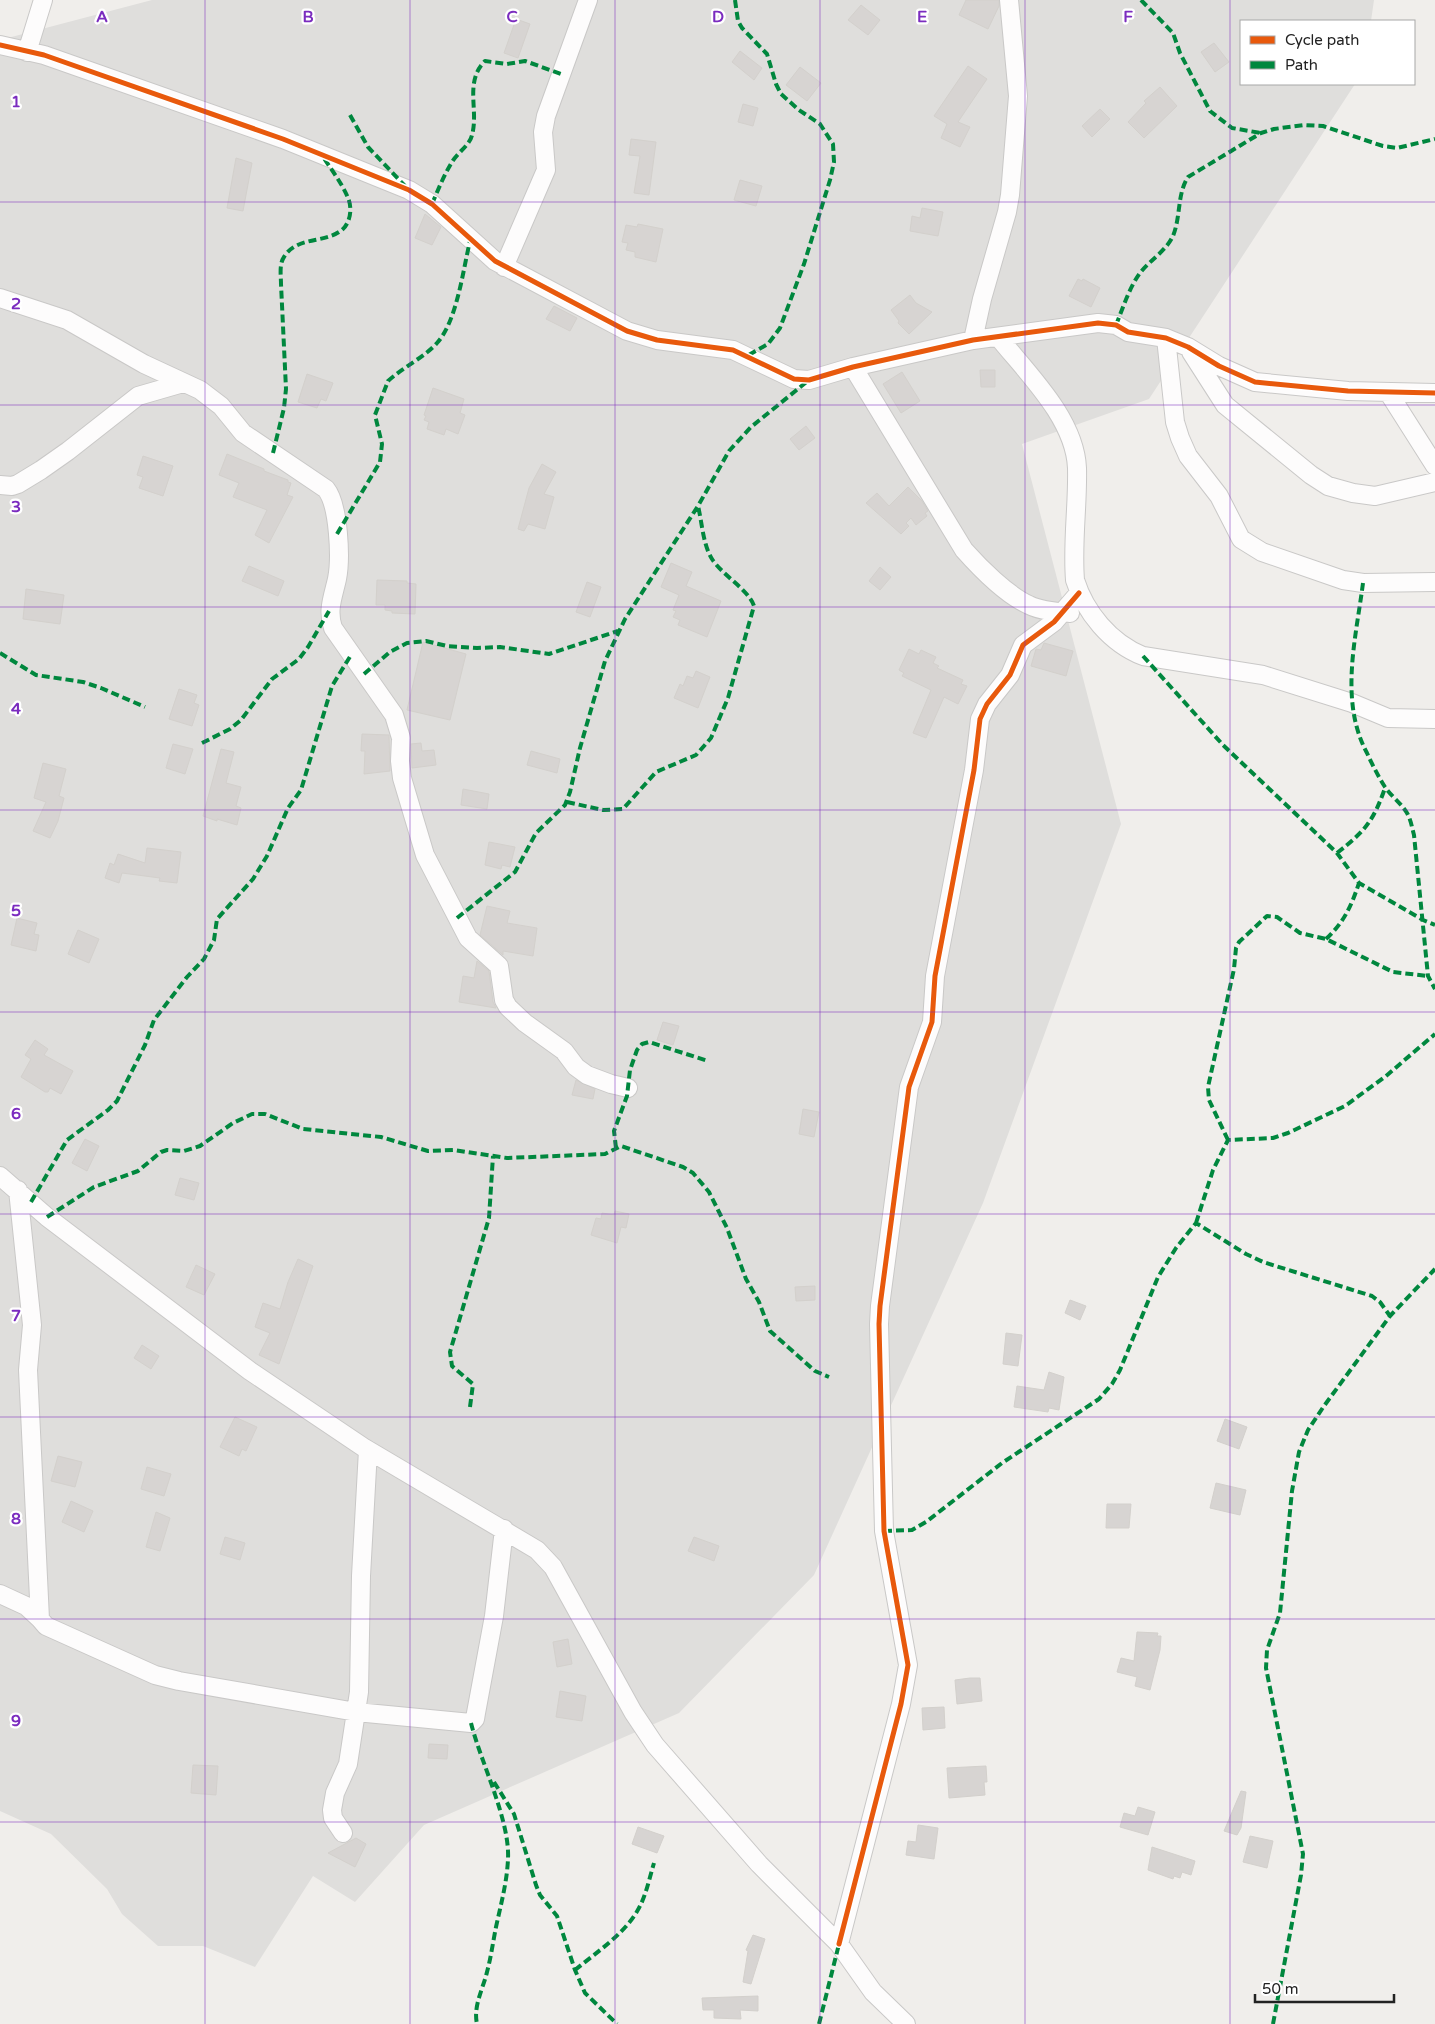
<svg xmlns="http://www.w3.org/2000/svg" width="1435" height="2024" font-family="'Varela Round',sans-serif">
<rect width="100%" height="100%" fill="#f0eeeb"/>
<path fill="#dfdedc" d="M 152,0 L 1374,0 L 1371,21 L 1241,21 L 1241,84 L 1355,84 L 1149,399 L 1022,444 L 1121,824 L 983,1203 L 814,1575 L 679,1713 L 424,1825 L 355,1902 L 313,1876 L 255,1967 L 203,1946 L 158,1946 L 122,1914 L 107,1889 L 51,1834 L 0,1811 L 0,40 Z"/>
<path fill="#d7d4d2" stroke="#d3d0cc" d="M 966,0 L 999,0 L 999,6 L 988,29 L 959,15 Z
M 861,5 L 880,20 L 868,35 L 848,20 Z
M 516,19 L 530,24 L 518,58 L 504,53 Z
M 1214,43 L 1229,62 L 1215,72 L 1201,52 Z
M 740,51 L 762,68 L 754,80 L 732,62 Z
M 968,66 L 987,79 L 958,122 L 970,127 L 960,147 L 941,138 L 947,124 L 934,116 Z
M 800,67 L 821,83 L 807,101 L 786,85 Z
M 1160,87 L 1177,106 L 1144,138 L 1128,122 L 1146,103 L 1144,101 Z
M 743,104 L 758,108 L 753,126 L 738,122 Z
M 1100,109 L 1110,119 L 1092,137 L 1082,126 Z
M 631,139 L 656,142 L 649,195 L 634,193 L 640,156 L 629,155 Z
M 236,158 L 252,163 L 243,211 L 227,208 Z
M 740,180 L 762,186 L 756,206 L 734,200 Z
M 922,208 L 943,212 L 938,236 L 910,231 L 912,216 L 920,218 Z
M 425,214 L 441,227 L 432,245 L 415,238 Z
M 638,224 L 663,229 L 656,262 L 635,257 L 635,252 L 626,250 L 628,243 L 622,242 L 626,225 L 637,227 Z
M 1078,279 L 1082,281 L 1083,279 L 1100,288 L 1091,307 L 1069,296 Z
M 910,295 L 916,303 L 932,312 L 909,334 L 898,323 L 899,321 L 891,310 Z
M 554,306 L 577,318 L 570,331 L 546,319 Z
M 980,370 L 995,370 L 995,387 L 981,387 Z
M 902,372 L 920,401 L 901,413 L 883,384 Z
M 307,374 L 333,383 L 326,401 L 321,399 L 317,408 L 298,402 Z
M 433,388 L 464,399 L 460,413 L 465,415 L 458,434 L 446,429 L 444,435 L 427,429 L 429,422 L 424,420 L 426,416 L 424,415 Z
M 806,426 L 815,438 L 799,450 L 790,439 Z
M 227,454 L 264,469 L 264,471 L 288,480 L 288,482 L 291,483 L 287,495 L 293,497 L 269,543 L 255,535 L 267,510 L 233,497 L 239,483 L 219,475 Z
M 143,456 L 173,466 L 163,496 L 139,488 L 143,477 L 137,475 Z
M 542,464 L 556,472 L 544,494 L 554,497 L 545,529 L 528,524 L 524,531 L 518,529 L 529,488 Z
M 908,487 L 922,501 L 928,511 L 925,513 L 927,516 L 916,525 L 911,518 L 906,523 L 909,526 L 901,534 L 866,503 L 877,493 L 889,506 Z
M 671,563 L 692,572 L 686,586 L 721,601 L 707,637 L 678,625 L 680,620 L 673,617 L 676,611 L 673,610 L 679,595 L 661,587 Z
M 249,566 L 284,581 L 278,596 L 242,581 Z
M 880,567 L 891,577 L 880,590 L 869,581 Z
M 377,580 L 407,581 L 407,583 L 416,584 L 415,614 L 392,613 L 392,611 L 385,610 L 385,605 L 376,605 Z
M 587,582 L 601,587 L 590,617 L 576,612 Z
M 26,589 L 64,595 L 60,624 L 23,619 Z
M 423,642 L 466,654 L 450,720 L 407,710 Z
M 1044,643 L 1073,651 L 1066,676 L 1031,666 L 1036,649 L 1041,650 Z
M 909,649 L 919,654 L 921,650 L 936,657 L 933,663 L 939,666 L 937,668 L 963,680 L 961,684 L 967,686 L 958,704 L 944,697 L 926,738 L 913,733 L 931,690 L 902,676 L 904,673 L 899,670 Z
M 696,671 L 710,677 L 698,708 L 674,698 L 680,684 L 683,686 L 687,676 L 693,678 Z
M 179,689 L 197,695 L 194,703 L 199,705 L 192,726 L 169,719 Z
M 362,734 L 389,735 L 390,771 L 364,774 L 365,751 L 361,751 Z
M 421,743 L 422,751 L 434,750 L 436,765 L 412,768 L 411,744 Z
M 173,744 L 193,749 L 185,774 L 166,768 Z
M 221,749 L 234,752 L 226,783 L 241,787 L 236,806 L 241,808 L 237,825 L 217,819 L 217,821 L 203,816 Z
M 531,751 L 560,759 L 557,773 L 527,765 Z
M 43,763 L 66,769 L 59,796 L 64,798 L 58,821 L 50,838 L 33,831 L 46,802 L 34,798 Z
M 463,789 L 489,794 L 487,809 L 461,805 Z
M 489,842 L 515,847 L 510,867 L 502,865 L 501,869 L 485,865 Z
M 147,848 L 181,852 L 177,883 L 159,881 L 160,878 L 122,873 L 119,883 L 105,878 L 110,863 L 114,865 L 118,854 L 145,863 Z
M 487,906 L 510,911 L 507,923 L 537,928 L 533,956 L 503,951 L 503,955 L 480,935 Z
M 17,918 L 37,923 L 34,934 L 39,935 L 36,951 L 11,945 Z
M 78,930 L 99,939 L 89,963 L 68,954 Z
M 477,961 L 489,971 L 493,1002 L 496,1008 L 459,1002 L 463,976 L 474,978 Z
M 663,1022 L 679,1026 L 673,1045 L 657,1040 Z
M 35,1040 L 48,1049 L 44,1055 L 73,1071 L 61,1094 L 50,1088 L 48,1092 L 45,1092 L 21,1077 L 31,1059 L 25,1055 Z
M 576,1080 L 595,1089 L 593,1099 L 572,1095 Z
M 803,1109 L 819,1112 L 814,1137 L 799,1134 Z
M 85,1139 L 99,1146 L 87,1171 L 72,1163 Z
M 180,1178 L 199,1183 L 194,1200 L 175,1195 Z
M 615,1211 L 629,1214 L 626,1228 L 621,1227 L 617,1243 L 591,1235 L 596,1218 L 601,1219 L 602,1213 L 614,1215 Z
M 298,1259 L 313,1266 L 279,1364 L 259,1355 L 270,1333 L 255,1327 L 263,1303 L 280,1309 L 288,1282 Z
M 196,1265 L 215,1274 L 204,1295 L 186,1287 Z
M 815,1286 L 815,1300 L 796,1301 L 795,1287 Z
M 1070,1300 L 1086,1306 L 1080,1320 L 1065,1313 Z
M 1006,1333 L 1022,1335 L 1018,1366 L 1003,1364 Z
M 142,1345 L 159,1356 L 151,1369 L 134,1358 Z
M 1049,1372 L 1064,1377 L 1059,1410 L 1049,1408 L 1048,1412 L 1014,1407 L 1017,1386 L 1044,1390 Z
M 235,1417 L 257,1427 L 246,1451 L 242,1449 L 239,1456 L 220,1447 Z
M 1225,1419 L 1247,1427 L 1239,1449 L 1217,1441 Z
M 58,1456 L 82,1462 L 75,1487 L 51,1481 Z
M 147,1467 L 171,1474 L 164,1496 L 141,1489 Z
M 1216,1483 L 1246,1490 L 1240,1515 L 1210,1508 Z
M 71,1501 L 93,1511 L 84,1532 L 62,1522 Z
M 1107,1504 L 1131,1504 L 1129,1528 L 1106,1528 Z
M 156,1512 L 170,1518 L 160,1551 L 146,1547 Z
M 225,1537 L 245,1543 L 240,1560 L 220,1554 Z
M 694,1537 L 719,1546 L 714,1561 L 688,1551 Z
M 1137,1632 L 1158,1633 L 1157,1636 L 1161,1636 L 1160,1650 L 1150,1690 L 1135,1686 L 1137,1677 L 1117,1672 L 1121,1658 L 1134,1661 Z
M 568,1639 L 572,1664 L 557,1667 L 553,1642 Z
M 970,1678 L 980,1678 L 982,1701 L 957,1704 L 955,1680 Z
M 560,1691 L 586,1696 L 582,1721 L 556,1717 Z
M 944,1707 L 945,1728 L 923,1730 L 922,1708 Z
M 429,1744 L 448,1745 L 447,1759 L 428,1758 Z
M 193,1765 L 218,1766 L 216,1795 L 191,1793 Z
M 986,1766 L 987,1782 L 984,1782 L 985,1795 L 949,1798 L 947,1768 Z
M 1241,1791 L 1246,1792 L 1241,1828 L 1237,1835 L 1224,1831 Z
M 1138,1807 L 1155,1812 L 1148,1835 L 1120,1827 L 1124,1813 L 1135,1816 Z
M 918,1825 L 938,1828 L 934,1859 L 906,1855 L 908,1841 L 916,1842 Z
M 638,1827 L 664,1836 L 657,1853 L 632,1844 Z
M 1250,1836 L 1273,1841 L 1267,1868 L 1243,1862 Z
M 356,1838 L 366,1844 L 355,1867 L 328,1853 Z
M 1152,1847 L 1195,1861 L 1191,1875 L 1182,1872 L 1180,1878 L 1174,1876 L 1173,1879 L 1148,1870 Z
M 753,1935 L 765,1939 L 751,1984 L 743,1982 L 748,1951 L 746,1950 Z
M 758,1996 L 758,2011 L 740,2010 L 741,2019 L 714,2018 L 714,2010 L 703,2010 L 702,1998 Z"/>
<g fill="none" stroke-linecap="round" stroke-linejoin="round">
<g stroke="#c9c8c7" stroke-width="20">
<path id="minor" d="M 0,45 L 44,55 L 283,139 L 409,190 L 432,204 L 495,261 L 627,331 L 657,340 L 733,350 L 794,379 L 809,380 L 853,367 L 973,340 L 1098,323 L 1116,325 L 1128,332 L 1166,338 L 1188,347 L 1219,366 L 1255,382 L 1348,391 L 1435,393
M 27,52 L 43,0
M 504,267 L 546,170 L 543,132 L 546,116 L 588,0
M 0,298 L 67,320 L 144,364 L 200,390 L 221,406 L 243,433 L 326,489 C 339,505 341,559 337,579 C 333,597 327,610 333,628 L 394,715 L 401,738 L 400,761 L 402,778 L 425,855 L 468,938 L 499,966 L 504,1000 L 508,1007 L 525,1023 L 564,1051 L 576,1067 L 587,1075 L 611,1084 L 628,1088
M 999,338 C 1028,374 1075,419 1077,468 C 1078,505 1072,542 1075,580 C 1085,612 1110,643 1143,656 L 1263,675 L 1352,703 L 1388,718 L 1435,719
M 1166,338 L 1175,422 L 1180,438 L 1188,456 L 1219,496 L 1241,539 L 1262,552 L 1343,580 L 1363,583 L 1435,582
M 973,340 L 982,299 L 1007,212 L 1010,195 L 1018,96 L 1009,0
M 1191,352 L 1225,405 L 1311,475 L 1328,486 L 1353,493 L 1375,496 L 1435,482
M 853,367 L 964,550 C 980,568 1007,595 1029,605 C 1041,611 1057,612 1070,613
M 1388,392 L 1435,466
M 0,485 L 12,486 L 18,484 L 41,470 L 68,451 L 138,396 L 183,383
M 0,1176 L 47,1217 L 250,1371 L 363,1447 L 537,1550 L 553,1567 L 633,1712 L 655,1745 L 759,1864 L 839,1944 L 873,1992 L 906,2024
M 18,1190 L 32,1325 L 28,1370 L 40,1619 L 46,1626 L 155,1675 L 179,1681 L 356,1712 L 471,1723 L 475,1719 L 476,1713 L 494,1616 L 504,1529
M 0,1594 L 26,1606 L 40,1619
M 343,1833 L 333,1818 L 332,1810 L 335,1793 L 348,1764 L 359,1692 L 361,1576 L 368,1450
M 839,1944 L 901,1704 L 908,1665 L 884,1531 L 879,1324 L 880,1306 L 909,1087 L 932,1022 L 935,976 L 974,770 L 980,719 L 987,704 L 1010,675 L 1023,645 L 1054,622 L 1079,593"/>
</g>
<use href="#minor" stroke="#fdfcfc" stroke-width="18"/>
<path stroke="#00873e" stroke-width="4" stroke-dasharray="8 4" stroke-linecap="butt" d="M 735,0 L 738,21 L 742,28 L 767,54 L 776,84 L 781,94 L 799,110 L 820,124 L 833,144 L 834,162 L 830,180 L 804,264 L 780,328 L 768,344 L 747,356
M 1141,0 L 1173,33 L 1180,53 L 1210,111 L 1232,128 L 1261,133
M 350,115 L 368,147 L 405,186
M 432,204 C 438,190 444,175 452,162 C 457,153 470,145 472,135 C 479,110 464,82 485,61 L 507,64 L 525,61 L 561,74
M 1116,325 C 1123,308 1129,288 1140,273 C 1150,260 1166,251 1173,236 C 1181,216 1177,194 1188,177 L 1261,133 L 1274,129 L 1304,125 L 1323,126 L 1383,146 L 1397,148 L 1435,139
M 273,453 L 284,408 L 286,389 L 281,284 C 281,276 279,264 284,257 C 296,237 322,243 339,232 C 350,226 353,209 348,198 C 342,183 330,168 322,155
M 337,534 L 380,462 L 382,444 L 375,415 L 388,381 C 402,368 426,356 437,343 C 457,321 463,270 470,241
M 1363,583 C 1356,638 1339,701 1367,753 C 1372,764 1378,776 1385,787 C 1391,796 1401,803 1407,813 C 1411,820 1412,828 1414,835 L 1428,976 L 1435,989
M 0,653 L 36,675 L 83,682 L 101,688 L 145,707
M 1143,656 L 1223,745 L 1337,853 L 1359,883 L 1423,920 L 1435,925
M 364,674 L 390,652 L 407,643 L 426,641 L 447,646 L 477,648 L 500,647 L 549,654 L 618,631
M 202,743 L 230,729 L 241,720 L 272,679 L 299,659 L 308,647 L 329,611
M 567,802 L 603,810 L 623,809 L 656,772 L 696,755 L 711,738 L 728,698 L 754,606 C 749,590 722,575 712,559 C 703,545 702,522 698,506
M 1337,853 C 1365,831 1373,822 1385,788
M 457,918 L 515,872 L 536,833 L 565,805 L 570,792 L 580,748 L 605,661 L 625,619 L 698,506 L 729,451 L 751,427 L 809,380
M 1326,939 C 1344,922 1351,907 1359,883
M 1228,1140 L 1209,1100 L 1208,1087 L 1234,969 L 1236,948 L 1239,942 L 1267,916 L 1277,917 L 1300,933 L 1326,939 L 1393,972 L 1428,976
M 616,1148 L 614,1131 L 627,1096 L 630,1070 L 637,1050 L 642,1044 L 649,1042 L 708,1061
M 31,1202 L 67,1140 L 108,1110 L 117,1101 L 145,1045 L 154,1020 L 187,977 L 204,959 L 214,940 L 217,919 L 253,879 L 267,856 L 288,808 L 301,790 L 332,686 L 351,655
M 47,1217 L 94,1187 L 138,1171 L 161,1152 L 167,1150 L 184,1151 L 200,1146 L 233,1123 L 252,1114 L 265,1114 L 303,1129 L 381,1137 L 428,1151 L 453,1150 L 507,1158 L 605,1154 L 621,1146 L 683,1167 L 693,1173 L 709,1192 L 727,1228 L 746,1279 L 759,1302 L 770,1331 L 815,1371 L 829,1377
M 1196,1223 L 1213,1170 L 1228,1140 L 1273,1138 L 1288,1133 L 1345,1106 L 1386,1076 L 1435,1034
M 470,1407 L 473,1384 L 452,1366 L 450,1352 L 489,1218 L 493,1156
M 884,1531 L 912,1530 L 926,1522 L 1002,1463 L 1099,1399 L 1112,1384 L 1120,1370 L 1158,1277 L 1176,1248 L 1196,1223 L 1246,1254 L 1263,1262 L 1372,1296 L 1380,1302 L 1390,1316
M 471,1723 C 481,1763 510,1820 508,1859 C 507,1882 501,1904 496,1927 C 493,1942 491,1957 487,1972 C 483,1989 473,2006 477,2024
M 494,1782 L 514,1814 L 536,1885 L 540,1895 L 557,1916 L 575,1970 L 585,1993 L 617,2024
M 575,1970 C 598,1951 628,1932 641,1904 C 647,1891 650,1876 654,1863
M 819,2024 L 839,1944
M 1273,2024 L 1301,1875 L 1303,1854 L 1266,1668 L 1267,1650 L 1280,1613 L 1292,1491 L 1299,1452 L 1308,1430 L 1324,1406 L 1390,1316 L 1435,1269"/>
<g stroke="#fff" stroke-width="8">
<path id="cycleway" d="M 0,45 L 44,55 L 283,139 L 409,190 L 432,204 L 495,261 L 627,331 L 657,340 L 733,350 L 794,379 L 809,380 L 853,367 L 973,340 L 1098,323 L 1116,325 L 1128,332 L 1166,338 L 1188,347 L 1219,366 L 1255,382 L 1348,391 L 1435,393
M 839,1944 L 901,1704 L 908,1665 L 884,1531 L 879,1324 L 880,1306 L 909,1087 L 932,1022 L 935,976 L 974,770 L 980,719 L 987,704 L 1010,675 L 1023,645 L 1054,622 L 1079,593"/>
</g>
<use href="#cycleway" stroke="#e8590c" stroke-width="5"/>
</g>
<path fill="none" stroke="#7b2cbf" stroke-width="1" stroke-opacity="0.55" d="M 205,0 L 205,2024M 410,0 L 410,2024M 615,0 L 615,2024M 820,0 L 820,2024M 1025,0 L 1025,2024M 1230,0 L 1230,2024M 0,202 L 1435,202M 0,405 L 1435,405M 0,607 L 1435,607M 0,810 L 1435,810M 0,1012 L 1435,1012M 0,1214 L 1435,1214M 0,1417 L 1435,1417M 0,1619 L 1435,1619M 0,1822 L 1435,1822"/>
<g font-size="16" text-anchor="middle" font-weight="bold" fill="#7b2cbf" stroke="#fff" stroke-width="4.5" stroke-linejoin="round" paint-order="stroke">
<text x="102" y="22">A</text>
<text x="308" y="22">B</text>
<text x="512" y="22">C</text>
<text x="718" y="22">D</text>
<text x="922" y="22">E</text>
<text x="1128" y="22">F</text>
<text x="16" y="107">1</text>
<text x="16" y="309">2</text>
<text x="16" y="512">3</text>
<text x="16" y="714">4</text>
<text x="16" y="916">5</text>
<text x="16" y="1119">6</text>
<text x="16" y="1321">7</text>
<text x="16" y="1524">8</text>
<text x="16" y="1726">9</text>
</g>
<rect x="1240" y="20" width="175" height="65" fill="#ffffff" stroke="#a7a7a7"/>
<rect x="1250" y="36" width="25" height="8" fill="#e8590c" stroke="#a7a7a7"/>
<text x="1285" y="45" font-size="15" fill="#222222">Cycle path</text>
<rect x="1250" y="61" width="25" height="8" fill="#00873e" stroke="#a7a7a7"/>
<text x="1285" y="70" font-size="15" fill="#222222">Path</text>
<path d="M1255 1994v8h139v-8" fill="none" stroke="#222222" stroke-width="2.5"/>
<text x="1262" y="1994" font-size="15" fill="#222222" stroke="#ffffff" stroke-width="4" paint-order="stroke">50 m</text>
</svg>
